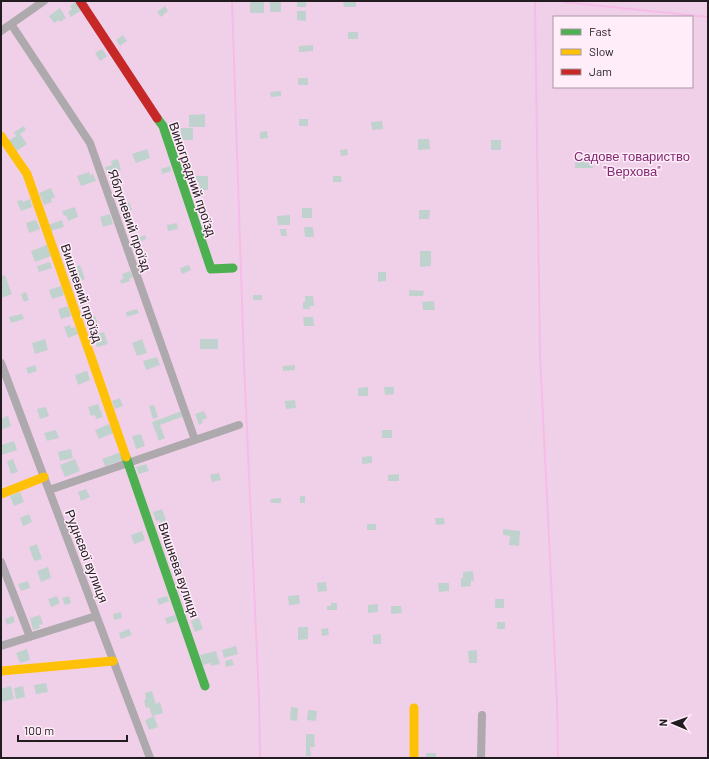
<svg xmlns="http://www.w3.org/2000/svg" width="709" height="759" font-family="Barlow,sans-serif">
<rect width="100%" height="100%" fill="#ede3ea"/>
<path fill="#f0d0e8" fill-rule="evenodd" d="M 1,1 L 708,1 L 708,758 L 1,758 ZM 554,17 L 692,17 L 692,87 L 554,87 Z"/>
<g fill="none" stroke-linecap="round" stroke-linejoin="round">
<path stroke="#f6bce8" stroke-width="2" d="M 232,1 L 244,363 L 259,698 L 260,758
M 535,1 L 540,355 L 557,701 L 558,758
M 563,2 L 708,17"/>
</g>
<path fill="#c0d2ce" d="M 76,1 L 82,10 L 71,17 L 68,12 L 72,9 L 70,6 Z
M 250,1 L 264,1 L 264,13 L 250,13 Z
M 270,1 L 281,1 L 281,12 L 270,12 Z
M 297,1 L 306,1 L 306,7 L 297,7 Z
M 343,1 L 356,1 L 356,7 L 344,7 Z
M 165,6 L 168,11 L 161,17 L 157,12 Z
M 60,8 L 66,18 L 60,22 L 59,20 L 54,23 L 49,16 Z
M 297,11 L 306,11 L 306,21 L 297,20 Z
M 348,32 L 358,32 L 358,39 L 348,39 Z
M 123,35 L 127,41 L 120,46 L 116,40 Z
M 313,45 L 313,51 L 299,52 L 299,46 Z
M 102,49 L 107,56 L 100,61 L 95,53 Z
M 298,78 L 308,78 L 308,85 L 298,85 Z
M 281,91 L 281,96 L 271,97 L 270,92 Z
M 205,114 L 205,127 L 189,127 L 189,115 Z
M 299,119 L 308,119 L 308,126 L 299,126 Z
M 382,121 L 383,129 L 372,130 L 371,122 Z
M 24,126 L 26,130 L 20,134 L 27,144 L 15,152 L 8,141 L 16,136 L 14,132 Z
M 181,128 L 193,128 L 193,140 L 181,140 Z
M 267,131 L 268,138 L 260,139 L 260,132 Z
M 418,139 L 429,139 L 430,149 L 418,150 Z
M 491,140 L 501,140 L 501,150 L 491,150 Z
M 147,149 L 150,158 L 136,163 L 132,154 Z
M 347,149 L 348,155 L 341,156 L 340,150 Z
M 593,157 L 593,168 L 575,168 L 575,158 Z
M 118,159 L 121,170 L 107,174 L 105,167 L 112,165 L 111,161 Z
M 170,166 L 171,171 L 162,174 L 161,169 Z
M 89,172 L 90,175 L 93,174 L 96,181 L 81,186 L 77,176 Z
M 195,176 L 208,176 L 208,190 L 200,190 L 199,182 L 196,182 Z
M 333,176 L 341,176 L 342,182 L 333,182 Z
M 51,188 L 55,197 L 51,199 L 52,202 L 44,205 L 39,193 Z
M 30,199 L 32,207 L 21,211 L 17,201 L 22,200 L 23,202 Z
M 129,202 L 132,210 L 121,213 L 119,205 Z
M 75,207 L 78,217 L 68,221 L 66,215 L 64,216 L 62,211 Z
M 302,208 L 312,208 L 312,218 L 302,218 Z
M 419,210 L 430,210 L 429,219 L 419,219 Z
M 110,214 L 113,224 L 103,227 L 100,217 Z
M 290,215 L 290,225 L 278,225 L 277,216 Z
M 36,220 L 40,229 L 29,233 L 26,223 Z
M 62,220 L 64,227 L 50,231 L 48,225 Z
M 177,223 L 178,229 L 168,231 L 167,225 Z
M 304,227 L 313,227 L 314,237 L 305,237 Z
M 280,229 L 286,229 L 287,236 L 281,236 Z
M 145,235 L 146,239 L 135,244 L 133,240 Z
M 47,245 L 51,256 L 35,262 L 31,251 Z
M 420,251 L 431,251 L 431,266 L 420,267 Z
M 50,262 L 52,268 L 39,272 L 37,266 Z
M 80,265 L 85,279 L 74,283 L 69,269 Z
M 189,265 L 191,270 L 182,274 L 180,268 Z
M 130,271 L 133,277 L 129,279 L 130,281 L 121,284 L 120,280 L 123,279 L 122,274 Z
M 378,272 L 386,272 L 386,281 L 378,282 Z
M 5,275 L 12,294 L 1,298 L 1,276 Z
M 61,286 L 64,295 L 52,299 L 49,290 Z
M 409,290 L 424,291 L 423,296 L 409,296 Z
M 26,292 L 29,300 L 24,302 L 21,294 Z
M 253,295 L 262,295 L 262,300 L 253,300 Z
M 305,296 L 313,296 L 314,306 L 310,306 L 310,309 L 303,309 L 303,302 L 305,302 Z
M 434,301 L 435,310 L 423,310 L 422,302 Z
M 68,306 L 71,316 L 61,319 L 58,309 Z
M 137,309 L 139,313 L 127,317 L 126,312 Z
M 22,314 L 24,319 L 11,323 L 9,317 Z
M 95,316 L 98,324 L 89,328 L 86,320 Z
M 303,317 L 313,317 L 314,326 L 304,326 Z
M 70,325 L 71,328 L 75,327 L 78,334 L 68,338 L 64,327 Z
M 104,332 L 108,344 L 97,347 L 93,335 Z
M 45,339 L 48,350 L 35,354 L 32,343 Z
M 142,339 L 147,353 L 137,356 L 132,343 Z
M 200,339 L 218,339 L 218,349 L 200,349 Z
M 157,357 L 160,365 L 146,370 L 143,361 Z
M 35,365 L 37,371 L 28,374 L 26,368 Z
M 295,365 L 295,370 L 283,371 L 283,366 Z
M 87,371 L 90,380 L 78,385 L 75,375 Z
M 368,387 L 368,396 L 358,396 L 358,388 Z
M 384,387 L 394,387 L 394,394 L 385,395 Z
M 120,398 L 123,406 L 115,409 L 112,401 Z
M 295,400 L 296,408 L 286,409 L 285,401 Z
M 98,404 L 103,417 L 96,419 L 95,415 L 91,416 L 88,407 Z
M 154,405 L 158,417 L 153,419 L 149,406 Z
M 46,407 L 49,416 L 40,419 L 37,409 Z
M 182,411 L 184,416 L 160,425 L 165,438 L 159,441 L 152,422 Z
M 204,411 L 207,418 L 202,420 L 203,423 L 199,425 L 195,414 Z
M 8,416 L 11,426 L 1,430 L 1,419 Z
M 109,424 L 113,433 L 99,439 L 95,430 Z
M 56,430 L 59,438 L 47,441 L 44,433 Z
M 382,430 L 392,430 L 392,438 L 382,438 Z
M 141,434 L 145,446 L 136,449 L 132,436 Z
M 14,441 L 17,450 L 1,455 L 1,445 Z
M 71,449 L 73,458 L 60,461 L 58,452 Z
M 121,452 L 123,460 L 105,466 L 102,459 Z
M 372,456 L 372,463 L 362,464 L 362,457 Z
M 13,459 L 18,472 L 11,474 L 7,461 Z
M 75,459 L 80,471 L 65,477 L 60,465 Z
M 146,464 L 149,471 L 139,474 L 136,467 Z
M 219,473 L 221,480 L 212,482 L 210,475 Z
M 399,474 L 399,481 L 388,481 L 388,475 Z
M 86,489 L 90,497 L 81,501 L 78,492 Z
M 20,492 L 24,502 L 14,506 L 10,496 Z
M 300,496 L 305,496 L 305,503 L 300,503 Z
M 281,498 L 281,503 L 271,503 L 270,499 Z
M 162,509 L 166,520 L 160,523 L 159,520 L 156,521 L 153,512 Z
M 29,514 L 32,522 L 23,526 L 20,518 Z
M 435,518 L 444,518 L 445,524 L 436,525 Z
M 367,524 L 376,524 L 376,530 L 367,530 Z
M 503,529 L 520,531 L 519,546 L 509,545 L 510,536 L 503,535 Z
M 142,531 L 145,540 L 134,544 L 131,535 Z
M 37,544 L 42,559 L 34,561 L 29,547 Z
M 178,555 L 182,566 L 174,569 L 170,558 Z
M 48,567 L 51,578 L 41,582 L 37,571 Z
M 473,571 L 474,581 L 471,581 L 471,586 L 461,587 L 461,578 L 463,578 L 463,572 Z
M 28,581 L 30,588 L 21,591 L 18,584 Z
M 326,582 L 327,591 L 318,592 L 317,583 Z
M 438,583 L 449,583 L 449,591 L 439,592 Z
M 299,595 L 300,604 L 289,605 L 288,596 Z
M 57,596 L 60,603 L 51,607 L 48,599 Z
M 69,596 L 71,603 L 65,605 L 62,598 Z
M 167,596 L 169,601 L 159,605 L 157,599 Z
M 495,599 L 504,599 L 504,608 L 495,608 Z
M 331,603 L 337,603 L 337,610 L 327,610 L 327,606 L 331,606 Z
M 378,604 L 378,612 L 368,613 L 368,605 Z
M 391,606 L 401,606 L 402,613 L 391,614 Z
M 121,612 L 122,618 L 114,620 L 113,614 Z
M 40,615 L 43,624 L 39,625 L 40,628 L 33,630 L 30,618 Z
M 175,615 L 177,621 L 167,624 L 165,618 Z
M 13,616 L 15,622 L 7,625 L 5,619 Z
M 199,618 L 203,629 L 195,632 L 191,621 Z
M 497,622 L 505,622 L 505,629 L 497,629 Z
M 298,627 L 308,627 L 308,639 L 298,640 Z
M 328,628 L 329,635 L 322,636 L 321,629 Z
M 129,629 L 132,635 L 121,639 L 119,633 Z
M 381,634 L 381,644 L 373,644 L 373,635 Z
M 236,646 L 238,654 L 224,658 L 222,650 Z
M 27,649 L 30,660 L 20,663 L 16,653 Z
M 477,650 L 477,663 L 469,663 L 468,651 Z
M 216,651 L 220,664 L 211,666 L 210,663 L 203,665 L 200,655 Z
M 232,659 L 234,665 L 226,667 L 225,661 Z
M 46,683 L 48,692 L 36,694 L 34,685 Z
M 11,686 L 14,699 L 1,702 L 1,689 Z
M 23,686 L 25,697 L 16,699 L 14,688 Z
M 152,691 L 156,704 L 160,702 L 163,713 L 152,716 L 149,707 L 146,708 L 144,700 L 146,699 L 145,693 Z
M 291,707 L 298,708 L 297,721 L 290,720 Z
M 308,710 L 317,711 L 316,721 L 307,720 Z
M 154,716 L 158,727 L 149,730 L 145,720 Z
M 306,734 L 314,734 L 315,747 L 310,747 L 311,756 L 306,756 Z
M 426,753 L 436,753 L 436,758 L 426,758 Z"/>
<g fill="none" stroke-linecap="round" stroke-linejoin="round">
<path stroke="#ada9ad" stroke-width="8" d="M 11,24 L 90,143 L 195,440
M 1,31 L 44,1
M 1,363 L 150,758
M 49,490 L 239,425
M 1,562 L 30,637
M 1,646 L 96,616
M 481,758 L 482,715"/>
<path stroke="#4caf50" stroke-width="9" d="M 157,118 L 163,126 L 211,269 L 233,268
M 126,457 L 205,686"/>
<path stroke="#ffc107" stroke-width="9" d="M 1,136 L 27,174 L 126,457
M 1,494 L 44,477
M 1,671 L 113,661
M 414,708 L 414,758"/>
<path stroke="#c62828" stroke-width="9" d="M 80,1 L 157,118"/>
</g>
<g text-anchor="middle" stroke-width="3" stroke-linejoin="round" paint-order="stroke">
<g font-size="13" fill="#832a73" stroke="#ffedfa">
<text x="632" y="161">Садове товариство<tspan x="632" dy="15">"Верхова"</tspan></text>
</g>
<g font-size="13" fill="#221c20" stroke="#ffedfa">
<text transform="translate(193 179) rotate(71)" y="5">Виноградний проїзд</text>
<text transform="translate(130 220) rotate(71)" y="5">Яблуневий проїзд</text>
<text transform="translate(82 293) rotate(71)" y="5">Вишневий проїзд</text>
<text transform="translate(87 556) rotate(69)" y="5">Руднєвої вулиця</text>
<text transform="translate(179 570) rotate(71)" y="5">Вишнева вулиця</text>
</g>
</g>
<rect width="709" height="759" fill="none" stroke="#221c20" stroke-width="4"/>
<rect x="553" y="16" width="140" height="72" fill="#ffedfa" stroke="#a799a3"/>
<rect x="561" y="29" width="20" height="6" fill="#4caf50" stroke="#a799a3"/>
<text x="589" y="36" font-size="12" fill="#221c20">Fast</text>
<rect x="561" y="49" width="20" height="6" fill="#ffc107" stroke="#a799a3"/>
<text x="589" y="56" font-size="12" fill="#221c20">Slow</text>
<rect x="561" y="69" width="20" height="6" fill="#c62828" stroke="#a799a3"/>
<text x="589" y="76" font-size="12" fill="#221c20">Jam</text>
<g transform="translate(673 723) rotate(272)" stroke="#ffedfa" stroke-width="3" paint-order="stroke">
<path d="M0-3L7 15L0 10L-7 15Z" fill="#221c20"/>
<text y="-6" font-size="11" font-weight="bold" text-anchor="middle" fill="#221c20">N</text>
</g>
<path d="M18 735v6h109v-6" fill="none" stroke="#221c20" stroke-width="2"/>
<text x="24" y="735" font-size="12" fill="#221c20" stroke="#ffedfa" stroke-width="3" paint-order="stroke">100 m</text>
</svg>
